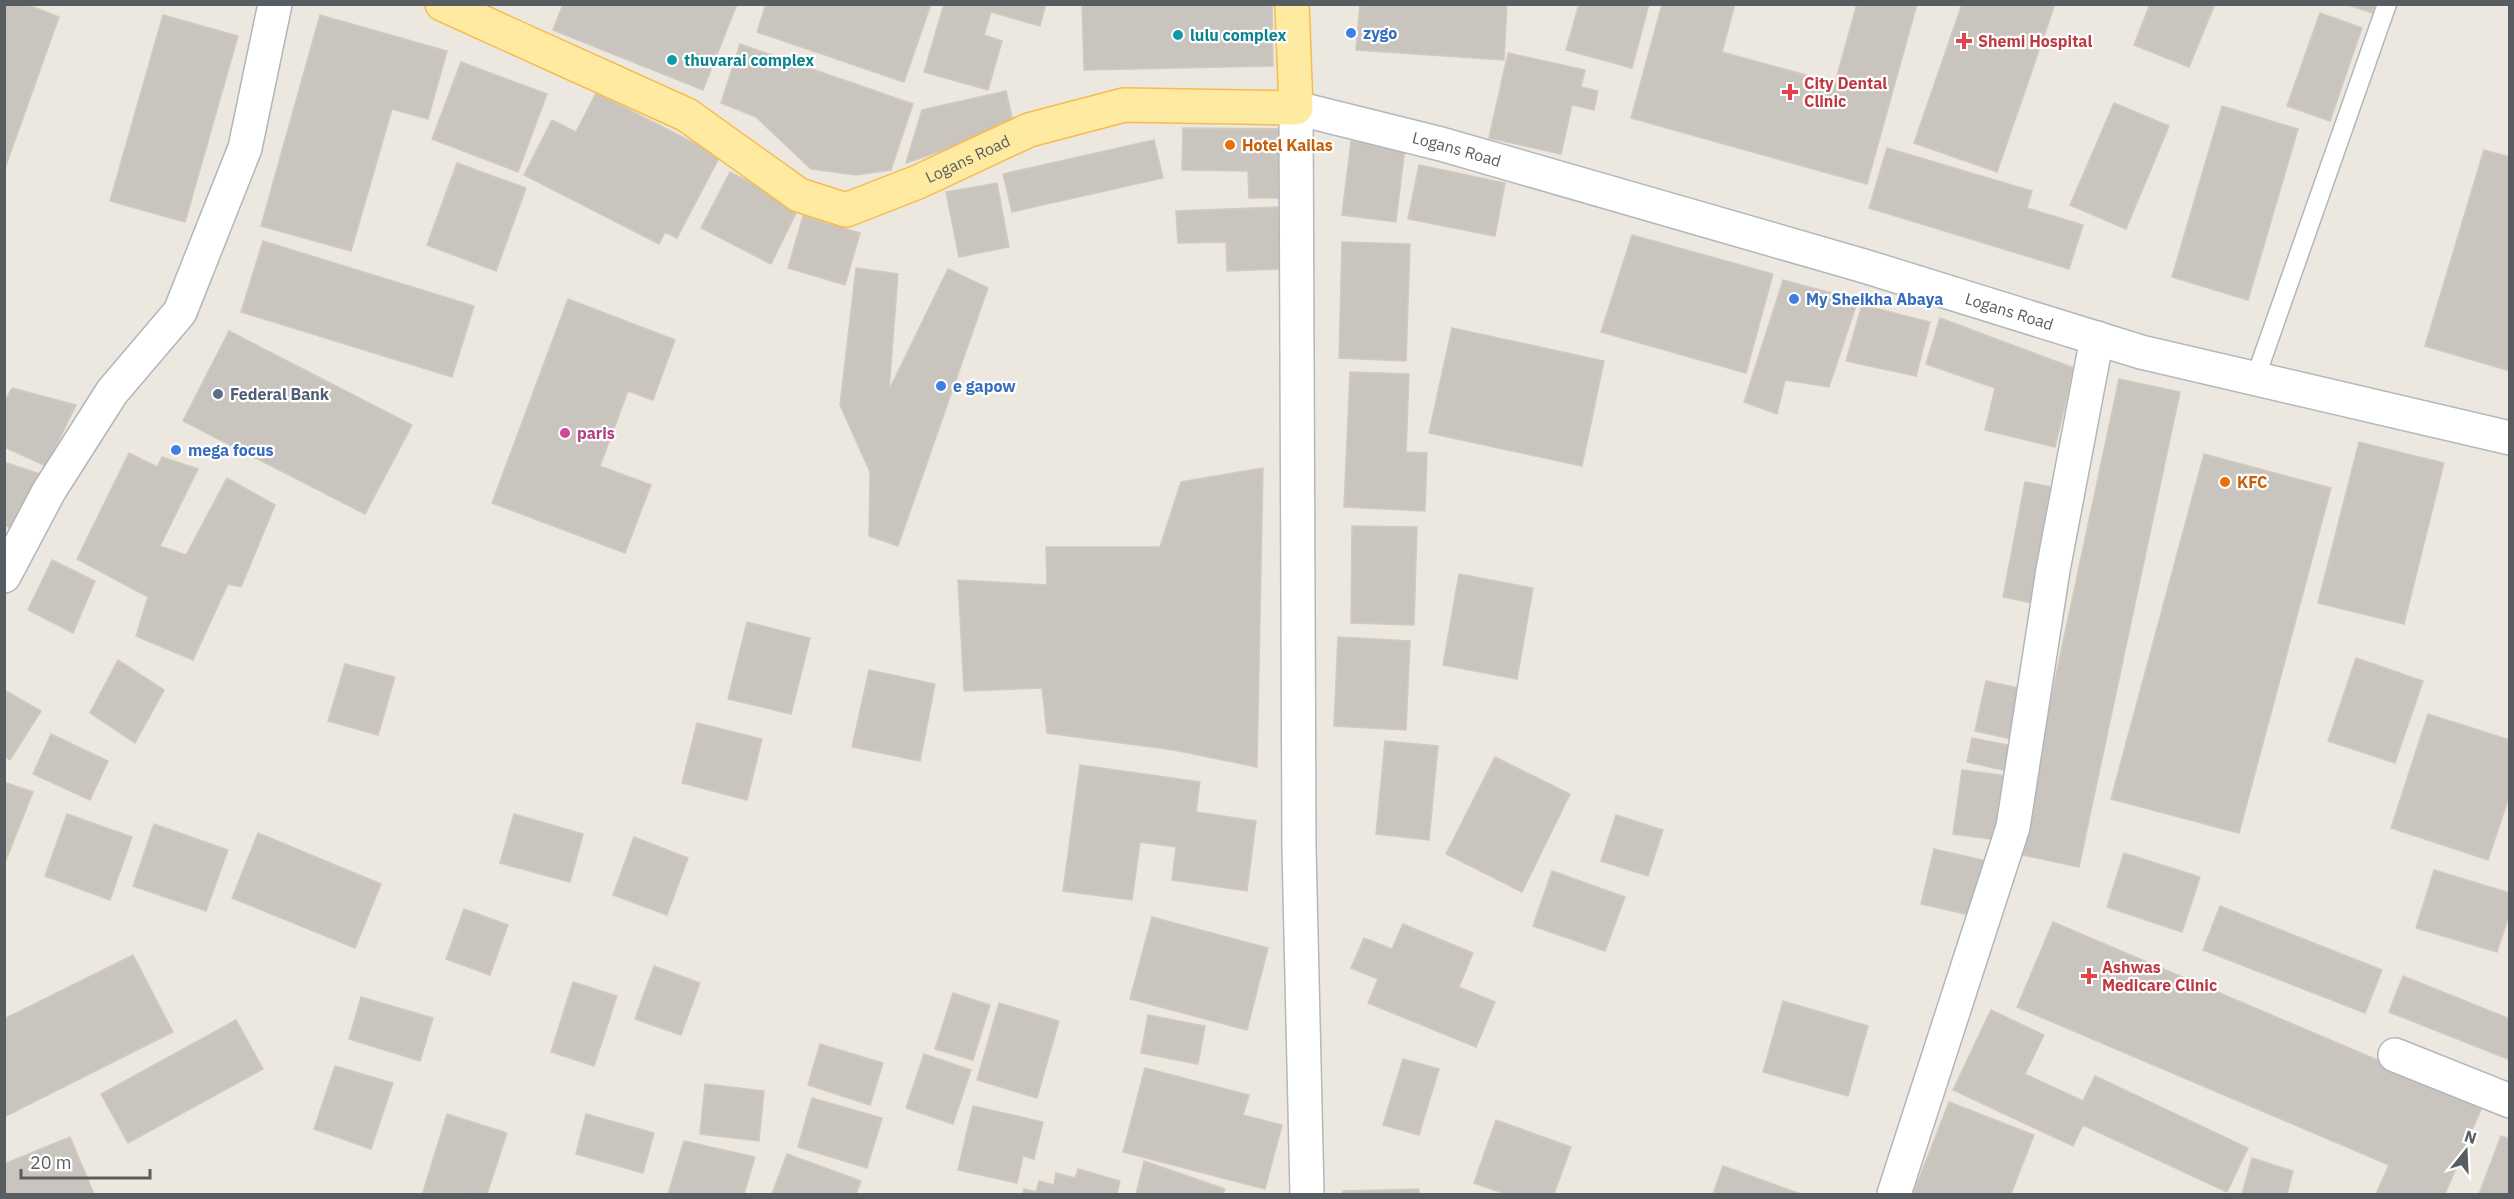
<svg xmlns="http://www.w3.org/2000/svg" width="2514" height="1199" font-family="'IBM Plex Sans',sans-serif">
<rect width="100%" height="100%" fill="#ece8df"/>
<path fill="#c9c5be" stroke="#d1cabd" stroke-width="1.5" d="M 4,4 L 25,4 L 59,17 L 4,171 Z
M 563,4 L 737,4 L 703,90 L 553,30 Z
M 766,4 L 931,4 L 904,82 L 757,32 Z
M 944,4 L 1046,4 L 1040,26 L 991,12 L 984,35 L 1002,41 L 988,90 L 924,72 Z
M 1082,4 L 1272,4 L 1273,66 L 1084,70 Z
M 1360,4 L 1507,4 L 1504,60 L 1356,50 Z
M 1579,4 L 1649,4 L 1632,68 L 1566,50 Z
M 1662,4 L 1735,4 L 1722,52 L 1835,83 L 1857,4 L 1917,4 L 1867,184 L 1631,118 Z
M 1962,4 L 2055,4 L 1997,172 L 1914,143 Z
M 2150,4 L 2215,4 L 2189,67 L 2134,45 Z
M 2346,4 L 2375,4 L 2372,13 Z
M 2320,13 L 2362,28 L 2330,121 L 2287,106 Z
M 163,15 L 238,36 L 185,222 L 110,201 Z
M 320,15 L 447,51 L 428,119 L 392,109 L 351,251 L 261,226 Z
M 740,44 L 913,104 L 891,170 L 856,175 L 811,169 L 756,117 L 721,103 Z
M 1508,53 L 1585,70 L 1581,87 L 1598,91 L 1594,110 L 1572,105 L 1561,154 L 1489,138 Z
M 461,62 L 547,94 L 518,172 L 432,139 Z
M 1006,91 L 1014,126 L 906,163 L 922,110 Z
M 596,93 L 720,156 L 677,238 L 665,232 L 659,244 L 524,175 L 552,120 L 576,132 Z
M 2114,103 L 2169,126 L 2126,229 L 2070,205 Z
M 2222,106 L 2298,129 L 2248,300 L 2172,277 Z
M 1183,128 L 1289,129 L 1288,198 L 1249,198 L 1248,171 L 1182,170 Z
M 1154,140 L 1163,178 L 1012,212 L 1003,174 Z
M 1351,141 L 1405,147 L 1396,222 L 1342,215 Z
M 1887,148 L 2032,191 L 2027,208 L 2083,225 L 2069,269 L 1869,208 Z
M 2484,150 L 2510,157 L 2510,371 L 2425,346 Z
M 457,163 L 526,188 L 496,271 L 427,245 Z
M 1419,165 L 1505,183 L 1495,236 L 1408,219 Z
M 730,172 L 799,207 L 771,264 L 701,228 Z
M 997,183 L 1009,247 L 959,257 L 946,192 Z
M 1279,207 L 1281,269 L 1227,271 L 1226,242 L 1178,243 L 1176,211 Z
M 803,216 L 860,233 L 845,285 L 788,268 Z
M 1632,235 L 1773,274 L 1746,373 L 1601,332 Z
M 263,241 L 474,306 L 452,377 L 241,312 Z
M 1342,242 L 1410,244 L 1406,361 L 1339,358 Z
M 856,268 L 898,274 L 889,390 L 948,269 L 988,288 L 898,546 L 869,536 L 870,472 L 840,405 Z
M 1783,280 L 1858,300 L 1829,387 L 1785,380 L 1777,414 L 1744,402 Z
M 568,299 L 675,340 L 653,400 L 628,391 L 600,466 L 651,485 L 625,553 L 492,503 Z
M 1862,305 L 1930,322 L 1916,376 L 1846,361 Z
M 1940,318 L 2074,368 L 2055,447 L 1985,430 L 1995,388 L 1926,364 Z
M 1452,328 L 1604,361 L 1582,466 L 1429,433 Z
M 229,331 L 412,425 L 365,514 L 183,421 Z
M 1350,372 L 1409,374 L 1406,452 L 1427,453 L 1425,511 L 1344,507 Z
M 2119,379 L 2180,392 L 2079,867 L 2018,854 Z
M 12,388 L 76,405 L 46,466 L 4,447 L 4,402 Z
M 2359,442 L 2444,463 L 2404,624 L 2318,603 Z
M 129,453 L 157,467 L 162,457 L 198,469 L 160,546 L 186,555 L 227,478 L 275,505 L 241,587 L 228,584 L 193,660 L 136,636 L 148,597 L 77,559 Z
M 2204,454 L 2331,488 L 2239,833 L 2111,799 Z
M 4,462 L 43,475 L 18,531 L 4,525 Z
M 1263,468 L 1257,767 L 1174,750 L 1047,733 L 1042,688 L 964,691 L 958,580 L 1047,585 L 1046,547 L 1160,547 L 1181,482 Z
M 2025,482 L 2058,488 L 2036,604 L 2003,597 Z
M 1352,526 L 1417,527 L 1414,625 L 1351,623 Z
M 52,560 L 95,581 L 73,633 L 28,610 Z
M 1459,574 L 1533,588 L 1517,679 L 1443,665 Z
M 747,622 L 810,638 L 791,714 L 728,699 Z
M 1338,637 L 1410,641 L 1406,730 L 1334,726 Z
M 2356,658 L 2423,681 L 2395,763 L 2328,741 Z
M 118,660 L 164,690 L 135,743 L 90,713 Z
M 345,664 L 395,677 L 378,735 L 328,721 Z
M 869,670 L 935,684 L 920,761 L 852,747 Z
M 1986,681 L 2028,690 L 2017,740 L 1975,731 Z
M 4,690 L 41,711 L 10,760 L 4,756 Z
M 2428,714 L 2510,740 L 2510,794 L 2488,860 L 2391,828 Z
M 697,723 L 762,739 L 747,800 L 682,783 Z
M 51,734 L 108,761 L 90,800 L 33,774 Z
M 1972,738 L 2013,746 L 2008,771 L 1967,762 Z
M 1385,741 L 1438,746 L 1429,840 L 1376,834 Z
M 1495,757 L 1570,794 L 1522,892 L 1446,854 Z
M 1080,765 L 1200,782 L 1196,812 L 1256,821 L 1247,891 L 1172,880 L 1176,847 L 1140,842 L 1132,900 L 1063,891 Z
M 1962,770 L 2007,776 L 1998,840 L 1953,834 Z
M 4,782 L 33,792 L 4,865 Z
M 67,814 L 132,837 L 110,900 L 45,876 Z
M 514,814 L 583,834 L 570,882 L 500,863 Z
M 1616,815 L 1663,830 L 1648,876 L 1601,861 Z
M 154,824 L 228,850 L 206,911 L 133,886 Z
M 258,833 L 381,884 L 355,948 L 232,898 Z
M 634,837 L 688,858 L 667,915 L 613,895 Z
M 1934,849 L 1991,862 L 1979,917 L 1921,904 Z
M 2124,853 L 2200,877 L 2182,932 L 2107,907 Z
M 2434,870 L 2510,893 L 2510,912 L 2497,952 L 2416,928 Z
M 1552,871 L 1625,897 L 1605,951 L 1533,926 Z
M 2220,906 L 2382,970 L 2365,1013 L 2203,950 Z
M 464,909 L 508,925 L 490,975 L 446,959 Z
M 1152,917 L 1268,948 L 1247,1030 L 1130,999 Z
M 2053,922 L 2483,1105 L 2445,1194 L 2376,1194 L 2389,1165 L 2017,1007 Z
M 1403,924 L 1473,953 L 1459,987 L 1495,1002 L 1476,1047 L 1368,1003 L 1378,979 L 1351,968 L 1364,938 L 1392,949 Z
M 133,955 L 173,1032 L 4,1117 L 4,1019 Z
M 654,966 L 700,983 L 681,1035 L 635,1019 Z
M 2403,976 L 2510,1019 L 2510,1060 L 2389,1012 Z
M 573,982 L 617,996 L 594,1066 L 551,1052 Z
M 953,993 L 990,1005 L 973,1060 L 935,1049 Z
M 361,997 L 433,1018 L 420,1061 L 349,1039 Z
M 1783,1001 L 1868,1026 L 1848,1096 L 1763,1072 Z
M 999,1003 L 1059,1021 L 1037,1098 L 977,1080 Z
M 1991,1010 L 2044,1035 L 2025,1074 L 2083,1101 L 2095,1076 L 2248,1148 L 2227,1192 L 2083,1125 L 2073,1146 L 1953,1090 Z
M 1148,1015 L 1205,1026 L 1198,1064 L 1141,1053 Z
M 236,1020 L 263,1069 L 128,1143 L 101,1094 Z
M 820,1044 L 883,1063 L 870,1105 L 808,1085 Z
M 924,1054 L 971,1070 L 953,1124 L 906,1108 Z
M 1403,1059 L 1439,1069 L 1419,1135 L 1383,1125 Z
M 335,1066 L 393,1083 L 371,1149 L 314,1129 Z
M 1145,1068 L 1249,1095 L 1243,1115 L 1282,1125 L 1265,1189 L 1123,1152 Z
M 705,1084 L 764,1091 L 759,1141 L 700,1134 Z
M 812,1098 L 882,1118 L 867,1168 L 798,1147 Z
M 1949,1102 L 2034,1135 L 2011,1194 L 1913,1194 Z
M 973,1106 L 1043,1122 L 1034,1159 L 1023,1156 L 1017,1183 L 958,1170 Z
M 447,1114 L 507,1133 L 487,1194 L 423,1192 Z
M 586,1114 L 654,1133 L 643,1173 L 576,1154 Z
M 1496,1120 L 1571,1147 L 1554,1194 L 1506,1194 L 1474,1183 Z
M 2501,1136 L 2510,1139 L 2510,1194 L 2479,1194 Z
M 70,1137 L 94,1194 L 4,1194 L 4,1164 Z
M 684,1141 L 755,1157 L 744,1194 L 668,1194 Z
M 787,1154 L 861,1181 L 856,1194 L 772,1194 Z
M 2252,1158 L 2293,1171 L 2287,1194 L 2242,1194 Z
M 1144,1161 L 1225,1189 L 1223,1194 L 1136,1194 Z
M 1723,1166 L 1801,1194 L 1713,1194 Z
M 1078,1169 L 1120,1181 L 1117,1194 L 1023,1194 L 1024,1189 L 1036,1192 L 1039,1181 L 1054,1185 L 1056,1173 L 1075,1178 Z
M 1419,1189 L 1419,1194 L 1343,1194 L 1343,1191 Z"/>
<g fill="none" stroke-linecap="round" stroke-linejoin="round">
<g stroke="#b2b6bb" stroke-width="21">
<path id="lane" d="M 2255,379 L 2387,4"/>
</g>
<g stroke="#b2b6bb" stroke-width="36">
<path id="street" d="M 4,576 L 49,491 L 112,392 L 180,312 L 245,148 L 275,4
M 2395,1055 L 2510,1101
M 1894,1194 L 2013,827 L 2053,570 L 2097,338"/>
</g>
<g stroke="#b3b8bd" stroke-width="36">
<g id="secondary">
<path id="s1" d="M 1307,1194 L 1299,848 L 1296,108 L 1441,144 L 1864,266 L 2141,352 L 2510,438"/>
</g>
</g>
<g stroke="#f7bc4e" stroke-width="36">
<g id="primary">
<path id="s2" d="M 442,4 L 687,115 L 799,195 L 846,210 L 918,182 L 1029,130 L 1124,105 L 1296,108 L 1292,4"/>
</g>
</g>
<use href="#lane" stroke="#fff" stroke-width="18"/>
<use href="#street" stroke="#fff" stroke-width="33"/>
<use href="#secondary" stroke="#fff" stroke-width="33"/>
<use href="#primary" stroke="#ffeaa1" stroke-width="33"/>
</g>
<g fill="#3f7fe0" stroke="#fff" stroke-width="2">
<circle cx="1351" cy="33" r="6"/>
<circle cx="1794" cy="299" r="6"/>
<circle cx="941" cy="386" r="6"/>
<circle cx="176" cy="450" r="6"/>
</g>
<g fill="#0f9aa8" stroke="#fff" stroke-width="2">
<circle cx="1178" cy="35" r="6"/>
<circle cx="672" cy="60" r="6"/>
</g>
<g fill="#e0444e" stroke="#fff" stroke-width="2">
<path d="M1961 32h6v6h6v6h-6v6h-6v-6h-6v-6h6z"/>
<path d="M1787 83h6v6h6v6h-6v6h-6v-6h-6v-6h6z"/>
<path d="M2086 967h6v6h6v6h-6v6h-6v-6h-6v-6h6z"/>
</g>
<g fill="#e8710a" stroke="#fff" stroke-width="2">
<circle cx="1230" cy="145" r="6"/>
<circle cx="2225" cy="482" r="6"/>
</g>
<circle fill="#5c6f8a" stroke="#fff" stroke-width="2" cx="218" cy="394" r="6"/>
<circle fill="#d1479c" stroke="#fff" stroke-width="2" cx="565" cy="433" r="6"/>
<g text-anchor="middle" stroke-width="4.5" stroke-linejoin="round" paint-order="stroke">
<g font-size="16" font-weight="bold" fill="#366cbe" stroke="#fff" text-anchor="start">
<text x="1363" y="39">zygo</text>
<text x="1806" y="305">My Sheikha Abaya</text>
<text x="953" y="392">e gapow</text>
<text x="188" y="456">mega focus</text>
</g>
<g font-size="16" font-weight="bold" fill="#0d838f" stroke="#fff" text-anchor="start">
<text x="1190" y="41">lulu complex</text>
<text x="684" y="66">thuvarai complex</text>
</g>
<g font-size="16" font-weight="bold" fill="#be3a42" stroke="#fff" text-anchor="start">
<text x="1978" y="47">Shemi Hospital</text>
<text x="1804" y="89">City Dental<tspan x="1804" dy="18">Clinic</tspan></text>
<text x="2102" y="973">Ashwas<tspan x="2102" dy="18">Medicare Clinic</tspan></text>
</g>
<g font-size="16" font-weight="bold" fill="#c56008" stroke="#fff" text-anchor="start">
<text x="1242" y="151">Hotel Kailas</text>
<text x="2237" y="488">KFC</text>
</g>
<g font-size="16" fill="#585d61" stroke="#fff">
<text dy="6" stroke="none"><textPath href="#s1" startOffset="1252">Logans Road</textPath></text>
<text dy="6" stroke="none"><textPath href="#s2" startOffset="588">Logans Road</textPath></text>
<text dy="6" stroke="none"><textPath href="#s1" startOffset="1828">Logans Road</textPath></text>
</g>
<g font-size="16" font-weight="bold" fill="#4e5e75" stroke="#fff" text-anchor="start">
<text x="230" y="400">Federal Bank</text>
</g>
<g font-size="16" font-weight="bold" fill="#b23c85" stroke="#fff" text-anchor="start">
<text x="577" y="439">paris</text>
</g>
</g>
<rect width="2514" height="1199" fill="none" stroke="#585d61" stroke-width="12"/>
<g transform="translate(2466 1151) rotate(18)" stroke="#ffffff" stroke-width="4.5" paint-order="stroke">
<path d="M0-4.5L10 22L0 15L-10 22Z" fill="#585d61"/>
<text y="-9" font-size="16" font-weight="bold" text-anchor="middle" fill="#585d61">N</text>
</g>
<path d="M21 1169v9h129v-9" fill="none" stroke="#585d61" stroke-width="3"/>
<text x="30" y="1169" font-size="18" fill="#585d61" stroke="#ffffff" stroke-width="4.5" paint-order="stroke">20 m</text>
</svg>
